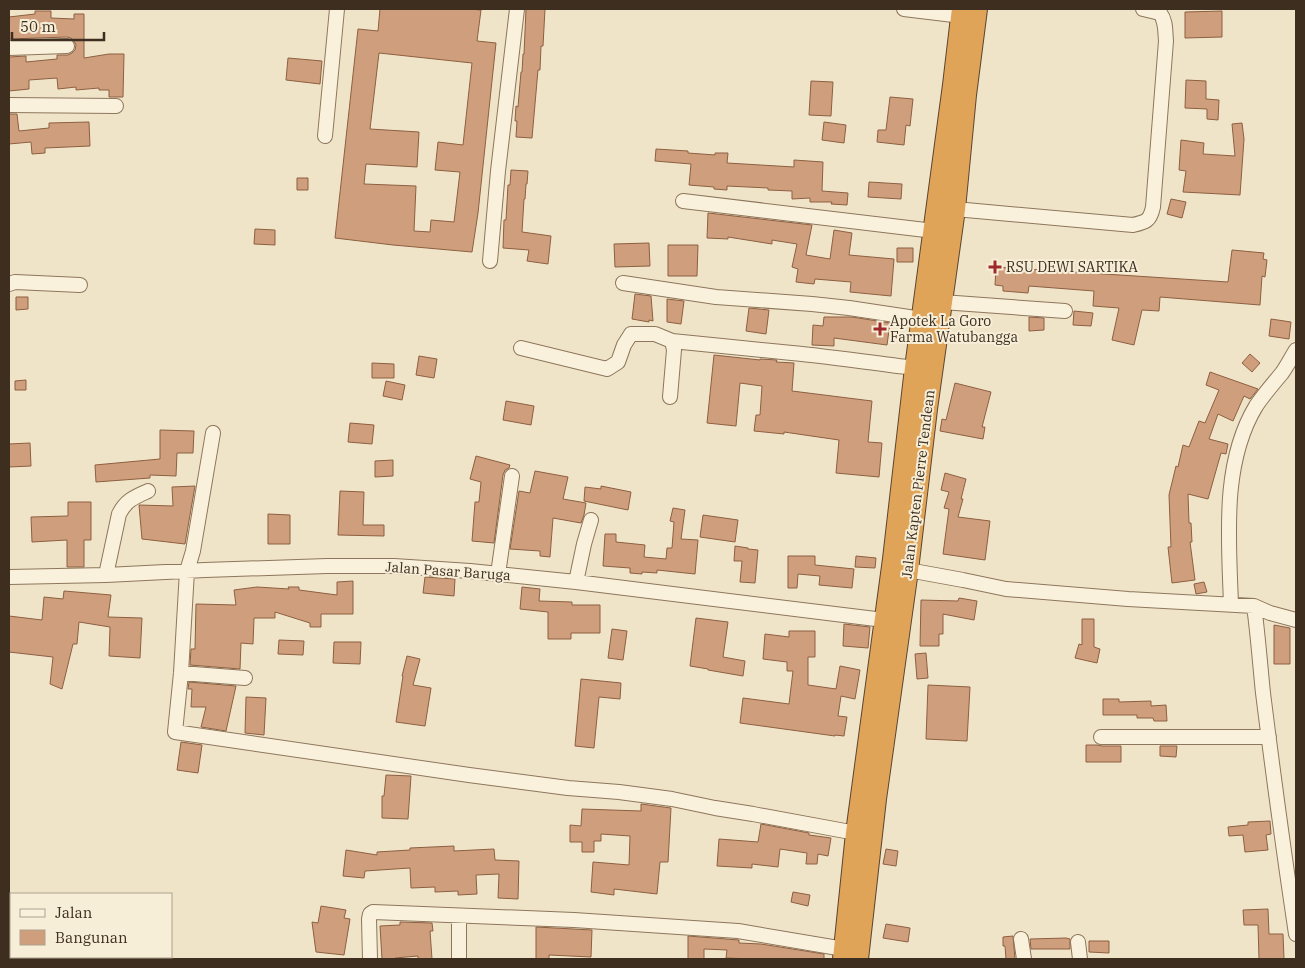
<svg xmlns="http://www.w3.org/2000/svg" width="1305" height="968" font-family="'IBM Plex Serif',serif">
<rect width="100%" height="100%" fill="#f0e4c8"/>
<path fill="#cf9f7d" stroke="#8d5f41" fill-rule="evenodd" d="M 380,9 L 469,9 L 481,10 L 477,41 L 496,43 L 478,213 L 472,252 L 393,245 L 335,238 L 358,29 L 378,31 ZM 379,53 L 472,63 L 463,145 L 438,142 L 435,170 L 460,172 L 454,222 L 431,220 L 430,232 L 414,231 L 416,186 L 364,184 L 366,164 L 417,167 L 419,132 L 370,129 Z
M 526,9 L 545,9 L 543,46 L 541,46 L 540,70 L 538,70 L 532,138 L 516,137 L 517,121 L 515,121 L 516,106 L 518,107 L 521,72 L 522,72 L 523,54 L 524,54 Z
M 35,11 L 51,11 L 51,18 L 74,19 L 74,14 L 84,14 L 84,58 L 109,54 L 124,54 L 123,97 L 109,97 L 109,90 L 99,90 L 99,88 L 76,90 L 76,87 L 58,89 L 57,78 L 29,80 L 29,89 L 9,91 L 9,57 L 26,56 L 26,62 L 57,59 L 57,55 L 68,55 L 72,53 L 75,50 L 76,45 L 74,41 L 71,38 L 67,37 L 9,39 L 9,17 L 35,14 Z
M 1222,11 L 1222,37 L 1185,38 L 1185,12 Z
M 288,58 L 322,61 L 320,84 L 286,80 Z
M 1186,80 L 1206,81 L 1206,99 L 1219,100 L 1218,120 L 1207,119 L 1207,109 L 1185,108 Z
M 811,81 L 833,82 L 831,116 L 809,115 Z
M 890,97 L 913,99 L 910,126 L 906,125 L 904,145 L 877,142 L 878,130 L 886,130 Z
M 9,114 L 17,114 L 19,131 L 49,128 L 49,123 L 89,122 L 90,146 L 45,148 L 45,153 L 32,154 L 31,142 L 9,144 Z
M 824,122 L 846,125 L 844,143 L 822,140 Z
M 1242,123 L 1244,139 L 1240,195 L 1183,192 L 1186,171 L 1179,170 L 1181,140 L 1204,143 L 1203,154 L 1235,156 L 1232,124 Z
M 656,149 L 688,151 L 688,153 L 715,155 L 715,153 L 728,153 L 727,163 L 794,167 L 794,160 L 823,162 L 822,191 L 848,193 L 847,205 L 831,204 L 832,202 L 810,202 L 810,198 L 792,199 L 792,191 L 768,190 L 768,188 L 727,186 L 727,190 L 714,189 L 714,187 L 689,185 L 691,164 L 655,161 Z
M 511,170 L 528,171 L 527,184 L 526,184 L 525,199 L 524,199 L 522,232 L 551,236 L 548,264 L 527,261 L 529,250 L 503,248 L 504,220 L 506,220 L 508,185 L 510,185 Z
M 297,178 L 308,178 L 308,190 L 297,190 Z
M 869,182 L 902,184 L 901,199 L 868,197 Z
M 1171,199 L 1186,202 L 1182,218 L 1167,214 Z
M 708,213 L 812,225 L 806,255 L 830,259 L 834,230 L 852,233 L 849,255 L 894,259 L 891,296 L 850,292 L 851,282 L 815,279 L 814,284 L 796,282 L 798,269 L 792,267 L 797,244 L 772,240 L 772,244 L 728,237 L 728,239 L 707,238 Z
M 255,229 L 275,230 L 275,245 L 254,244 Z
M 649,243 L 650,266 L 615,267 L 614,244 Z
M 668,245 L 698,245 L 697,276 L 668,276 Z
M 897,248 L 913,248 L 913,262 L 897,262 Z
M 1232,250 L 1264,253 L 1263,259 L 1267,260 L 1265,277 L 1262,276 L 1260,305 L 1160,297 L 1159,311 L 1142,310 L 1134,345 L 1112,340 L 1119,308 L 1093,306 L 1094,291 L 1029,286 L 1028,293 L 1003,291 L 1003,286 L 995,285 L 996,267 L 1228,282 Z
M 635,294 L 651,296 L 653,321 L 649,320 L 649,322 L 632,319 Z
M 16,297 L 28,297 L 28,309 L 16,310 Z
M 667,299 L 684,301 L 681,324 L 667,322 Z
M 749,308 L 769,310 L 766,334 L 746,331 Z
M 1074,311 L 1093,313 L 1091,326 L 1073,325 Z
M 824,317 L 852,317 L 890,323 L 887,345 L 834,338 L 834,346 L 812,345 L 813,325 L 823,326 Z
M 1029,317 L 1044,318 L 1044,330 L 1029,331 Z
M 1271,319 L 1291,322 L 1289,339 L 1269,336 Z
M 1250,354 L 1260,363 L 1252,372 L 1242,363 Z
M 714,355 L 760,360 L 760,359 L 777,360 L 776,362 L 794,363 L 792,391 L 872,401 L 868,442 L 882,443 L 879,477 L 836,473 L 839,440 L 784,432 L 784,434 L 754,431 L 756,415 L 760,415 L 762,386 L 740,383 L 736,426 L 707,423 Z
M 419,356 L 437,359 L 434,378 L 416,375 Z
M 372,363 L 394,364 L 394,378 L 372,378 Z
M 1210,372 L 1258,389 L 1250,399 L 1244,396 L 1233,421 L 1218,414 L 1209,439 L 1228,444 L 1226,454 L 1221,453 L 1208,499 L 1188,494 L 1189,523 L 1191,523 L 1192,542 L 1190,542 L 1195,580 L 1172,583 L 1168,547 L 1171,547 L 1169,495 L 1176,466 L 1178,467 L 1183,445 L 1189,447 L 1199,421 L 1205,423 L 1219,390 L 1206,385 Z
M 26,380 L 26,390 L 15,390 L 15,381 Z
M 386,381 L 405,385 L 402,400 L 383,396 Z
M 955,383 L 991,392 L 982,427 L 985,427 L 983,439 L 940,431 L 942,419 L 946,420 Z
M 506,401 L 534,406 L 531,425 L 503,420 Z
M 350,423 L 374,425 L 372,444 L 348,442 Z
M 160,430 L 194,431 L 193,453 L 177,453 L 176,476 L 150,475 L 150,478 L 96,482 L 95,465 L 160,459 Z
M 30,443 L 31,466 L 9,467 L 9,444 Z
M 476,456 L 510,465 L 509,468 L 505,470 L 503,475 L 494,543 L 472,541 L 475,502 L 479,502 L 481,482 L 470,479 Z
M 393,460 L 393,476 L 375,477 L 375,461 Z
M 535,471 L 568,477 L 563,499 L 586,503 L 584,515 L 581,523 L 553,518 L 550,557 L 540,556 L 540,551 L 510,549 L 519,491 L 530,493 Z
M 945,473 L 966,479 L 961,499 L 963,499 L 958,517 L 990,521 L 985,560 L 943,554 L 949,509 L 944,508 L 949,492 L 941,490 Z
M 195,486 L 185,544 L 142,539 L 139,505 L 173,506 L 172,487 Z
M 601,486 L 631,492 L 628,510 L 584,501 L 585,487 L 601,489 Z
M 340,491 L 364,492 L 363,525 L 384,525 L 384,536 L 338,535 Z
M 68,502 L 91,502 L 91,540 L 84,540 L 84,567 L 67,567 L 67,540 L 32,542 L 31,517 L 68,516 Z
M 673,508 L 685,510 L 681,539 L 698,540 L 695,574 L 657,570 L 657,573 L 642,572 L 642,574 L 630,573 L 630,568 L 603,566 L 605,534 L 616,534 L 616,542 L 645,545 L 644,557 L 666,559 L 667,548 L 672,548 L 674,522 L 670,521 Z
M 268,514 L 290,515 L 290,544 L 268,544 Z
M 703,515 L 738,520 L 735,542 L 700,537 Z
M 735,546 L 748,548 L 748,549 L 758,550 L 755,583 L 740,582 L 742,561 L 734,561 Z
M 788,556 L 815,556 L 815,565 L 854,569 L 852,588 L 819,585 L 820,576 L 798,574 L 797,588 L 788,588 Z
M 856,556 L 876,558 L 875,568 L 855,567 Z
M 425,577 L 455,579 L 454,596 L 423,593 Z
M 353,581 L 353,614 L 321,614 L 321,627 L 310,627 L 310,623 L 275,612 L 275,618 L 254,618 L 253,644 L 241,643 L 240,669 L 190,665 L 191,649 L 195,649 L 196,604 L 236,605 L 234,590 L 257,587 L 289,589 L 288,587 L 299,587 L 299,590 L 337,595 L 337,582 Z
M 1204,582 L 1207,592 L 1196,594 L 1194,584 Z
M 522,587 L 540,589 L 539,601 L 572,602 L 572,605 L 600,605 L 600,633 L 571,633 L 571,639 L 548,639 L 548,612 L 520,609 Z
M 64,591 L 111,595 L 108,617 L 142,618 L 140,658 L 109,656 L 110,627 L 79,622 L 77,644 L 73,644 L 62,689 L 50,684 L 53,657 L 9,652 L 9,616 L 42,620 L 44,597 L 63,599 Z
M 959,598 L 977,601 L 974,620 L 943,614 L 943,634 L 939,634 L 939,646 L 920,646 L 921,600 L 958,601 Z
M 696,618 L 728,622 L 723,657 L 745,661 L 743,676 L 708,670 L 708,669 L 690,666 Z
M 1082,619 L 1094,619 L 1094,647 L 1100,649 L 1097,663 L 1075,658 L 1079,644 L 1082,645 Z
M 844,624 L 870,627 L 868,648 L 843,646 Z
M 1274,625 L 1290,628 L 1290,664 L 1274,664 Z
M 612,629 L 627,631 L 623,660 L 608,658 Z
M 789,631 L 815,631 L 815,657 L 808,657 L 808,685 L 836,689 L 840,666 L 860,670 L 855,699 L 841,696 L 838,716 L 847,717 L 844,736 L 835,735 L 835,736 L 740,723 L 743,698 L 789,704 L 793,671 L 787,671 L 787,662 L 763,659 L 765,634 L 789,637 Z
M 279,640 L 304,641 L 303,655 L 278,654 Z
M 334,642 L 361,642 L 360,664 L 333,663 Z
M 926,653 L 928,678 L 917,679 L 915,654 Z
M 407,656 L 420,659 L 413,685 L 431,688 L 425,726 L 396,722 L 403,676 L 402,676 Z
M 581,679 L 621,683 L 620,699 L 599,697 L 594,748 L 575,746 Z
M 189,682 L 236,686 L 226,731 L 201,727 L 206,707 L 191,707 L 192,689 L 188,689 Z
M 928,685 L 970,687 L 967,741 L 926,739 Z
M 246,697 L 266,698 L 264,735 L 245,733 Z
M 1103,699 L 1119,699 L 1119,702 L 1151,701 L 1151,706 L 1166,705 L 1167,721 L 1154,721 L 1153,718 L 1137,718 L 1137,715 L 1103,715 Z
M 181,742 L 202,745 L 198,773 L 177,770 Z
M 1086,745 L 1097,745 L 1102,746 L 1121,746 L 1121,762 L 1086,762 Z
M 1160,746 L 1177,746 L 1176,757 L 1160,756 Z
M 386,775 L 411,776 L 408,819 L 382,818 L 382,796 L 384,796 Z
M 641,804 L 671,808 L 668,862 L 660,862 L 657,894 L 614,889 L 614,895 L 591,892 L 593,862 L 629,865 L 630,836 L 601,834 L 601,841 L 594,841 L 594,852 L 582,852 L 582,842 L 570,842 L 570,825 L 581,826 L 582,809 L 641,811 Z
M 1270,821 L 1271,834 L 1266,835 L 1268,850 L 1245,852 L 1243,835 L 1229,836 L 1228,827 L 1248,825 L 1248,822 Z
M 761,824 L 809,833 L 809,835 L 831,838 L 828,856 L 818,854 L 817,864 L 806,864 L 807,853 L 780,849 L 778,867 L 752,864 L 752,868 L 717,866 L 719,839 L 758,842 Z
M 454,846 L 454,851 L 494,849 L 495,860 L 519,861 L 518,899 L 498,898 L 499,874 L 476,875 L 477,894 L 458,895 L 458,891 L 435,892 L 435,887 L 411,888 L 410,868 L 365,871 L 364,878 L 343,876 L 346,850 L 377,855 L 377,852 L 410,850 L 410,848 Z
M 886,849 L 898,851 L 896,866 L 883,864 Z
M 793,892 L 810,895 L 808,906 L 791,902 Z
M 321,906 L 346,910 L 344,918 L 350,919 L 344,955 L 316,952 L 312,922 L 318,923 Z
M 1268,909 L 1269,934 L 1283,934 L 1284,959 L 1259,959 L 1258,925 L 1244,925 L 1243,910 Z
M 400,922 L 432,923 L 433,931 L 430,931 L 432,959 L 418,959 L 418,956 L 395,958 L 396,959 L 382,959 L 380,926 L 400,925 Z
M 886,924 L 910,928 L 908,942 L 883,938 Z
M 536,927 L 592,930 L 591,957 L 549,955 L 549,959 L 536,959 Z
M 688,936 L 739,940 L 739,943 L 761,944 L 824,954 L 824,959 L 753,959 L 726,958 L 727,950 L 704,949 L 704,959 L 688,959 Z
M 1013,936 L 1015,959 L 1006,959 L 1005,946 L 1003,946 L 1003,937 Z
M 1066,938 L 1070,939 L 1070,949 L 1031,949 L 1030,939 Z
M 1089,941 L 1109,941 L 1109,953 L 1089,952 Z"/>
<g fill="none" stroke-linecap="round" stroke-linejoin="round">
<g stroke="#8d765c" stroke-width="16">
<path id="minor" d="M 904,9 L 970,17
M 9,48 L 67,46
M 9,105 L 116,106
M 325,136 L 337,9
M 683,201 L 934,231
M 955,209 L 1133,225 C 1146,222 1150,221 1153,207 L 1166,41 C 1165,30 1166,21 1160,13 L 1143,9
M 490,261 L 498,171 L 517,9
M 623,283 L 716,297 L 812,304 L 849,308 L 922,319
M 9,284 L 15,282 L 80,285
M 942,302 L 1065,311
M 521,348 L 607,369 L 618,362 L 624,345 L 631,334 L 655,334 L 672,341
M 670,397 L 674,350 L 672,341 C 709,345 745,348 782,352 C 827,356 871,363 915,368
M 213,433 L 193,551 L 187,571 L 181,673 L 175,732 L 469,775 L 568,788 L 619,792 L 672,799 L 715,808 L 753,814 L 856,833
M 908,570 L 963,580 L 1006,589 L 1128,599 L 1254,606 L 1270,613 L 1296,620
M 498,574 L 512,476
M 106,575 L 119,514 C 126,500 135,497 148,491
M 9,577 L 106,575 L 205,570 L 327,566 L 394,566 L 470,571 L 576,582 L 892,621
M 576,582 L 584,544 L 591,520
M 1231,605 C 1229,540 1221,464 1256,406 C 1264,394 1273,384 1282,373 C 1287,366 1291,358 1296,350
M 1254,606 C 1258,635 1260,664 1263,693 C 1273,773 1284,854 1296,934
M 181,673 L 245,678
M 1101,737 L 1269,737
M 459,916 L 459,959
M 1021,939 L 1024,959
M 1078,942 L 1080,959
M 370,959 L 369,919 L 370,914 L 373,912 L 574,920 L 738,931 L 844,949"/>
</g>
<g stroke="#5b4430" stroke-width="22">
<path id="highway" d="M 843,959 L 856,833 L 893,559 L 915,368 L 953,85 L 962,9
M 858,959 L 876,799 L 908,570 L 927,409 L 955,209 L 966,95 L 977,9"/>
</g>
<use href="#minor" stroke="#faf1dc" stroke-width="14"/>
<use href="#highway" stroke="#e0a458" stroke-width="20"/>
</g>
<g fill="#9e2a2b" stroke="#f7eed8" stroke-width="2">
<path d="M992.5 259.5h5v5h5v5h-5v5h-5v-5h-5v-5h5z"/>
<path d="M877.5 321.5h5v5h5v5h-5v5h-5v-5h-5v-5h5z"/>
</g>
<g text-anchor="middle" stroke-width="4" stroke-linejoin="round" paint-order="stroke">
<g font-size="14" fill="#3d2e20" stroke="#f7eed8" text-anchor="start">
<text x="1006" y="272">RSU DEWI SARTIKA</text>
<text x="890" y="326">Apotek La Goro<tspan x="890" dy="16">Farma Watubangga</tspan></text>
</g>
<g font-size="14" fill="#3d2e20" stroke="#f7eed8">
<text transform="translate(918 484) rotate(-83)" y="5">Jalan Kapten Pierre Tendean</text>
<text transform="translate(448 571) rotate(4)" y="5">Jalan Pasar Baruga</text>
</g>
</g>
<rect width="1305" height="968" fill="none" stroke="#3d2e20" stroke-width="20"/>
<rect x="10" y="893" width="162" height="65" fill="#f7eed8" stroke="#ada18e"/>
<rect x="20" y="909" width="25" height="8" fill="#faf1dc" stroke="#ada18e"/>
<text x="55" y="918" font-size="15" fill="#3d2e20">Jalan</text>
<rect x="20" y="930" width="25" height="15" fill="#cf9f7d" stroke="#ada18e"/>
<text x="55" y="943" font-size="15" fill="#3d2e20">Bangunan</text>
<path d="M12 32v8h92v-8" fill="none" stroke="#3d2e20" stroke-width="2.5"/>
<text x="20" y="32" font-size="15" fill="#3d2e20" stroke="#f7eed8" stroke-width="4" paint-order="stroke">50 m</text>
</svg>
